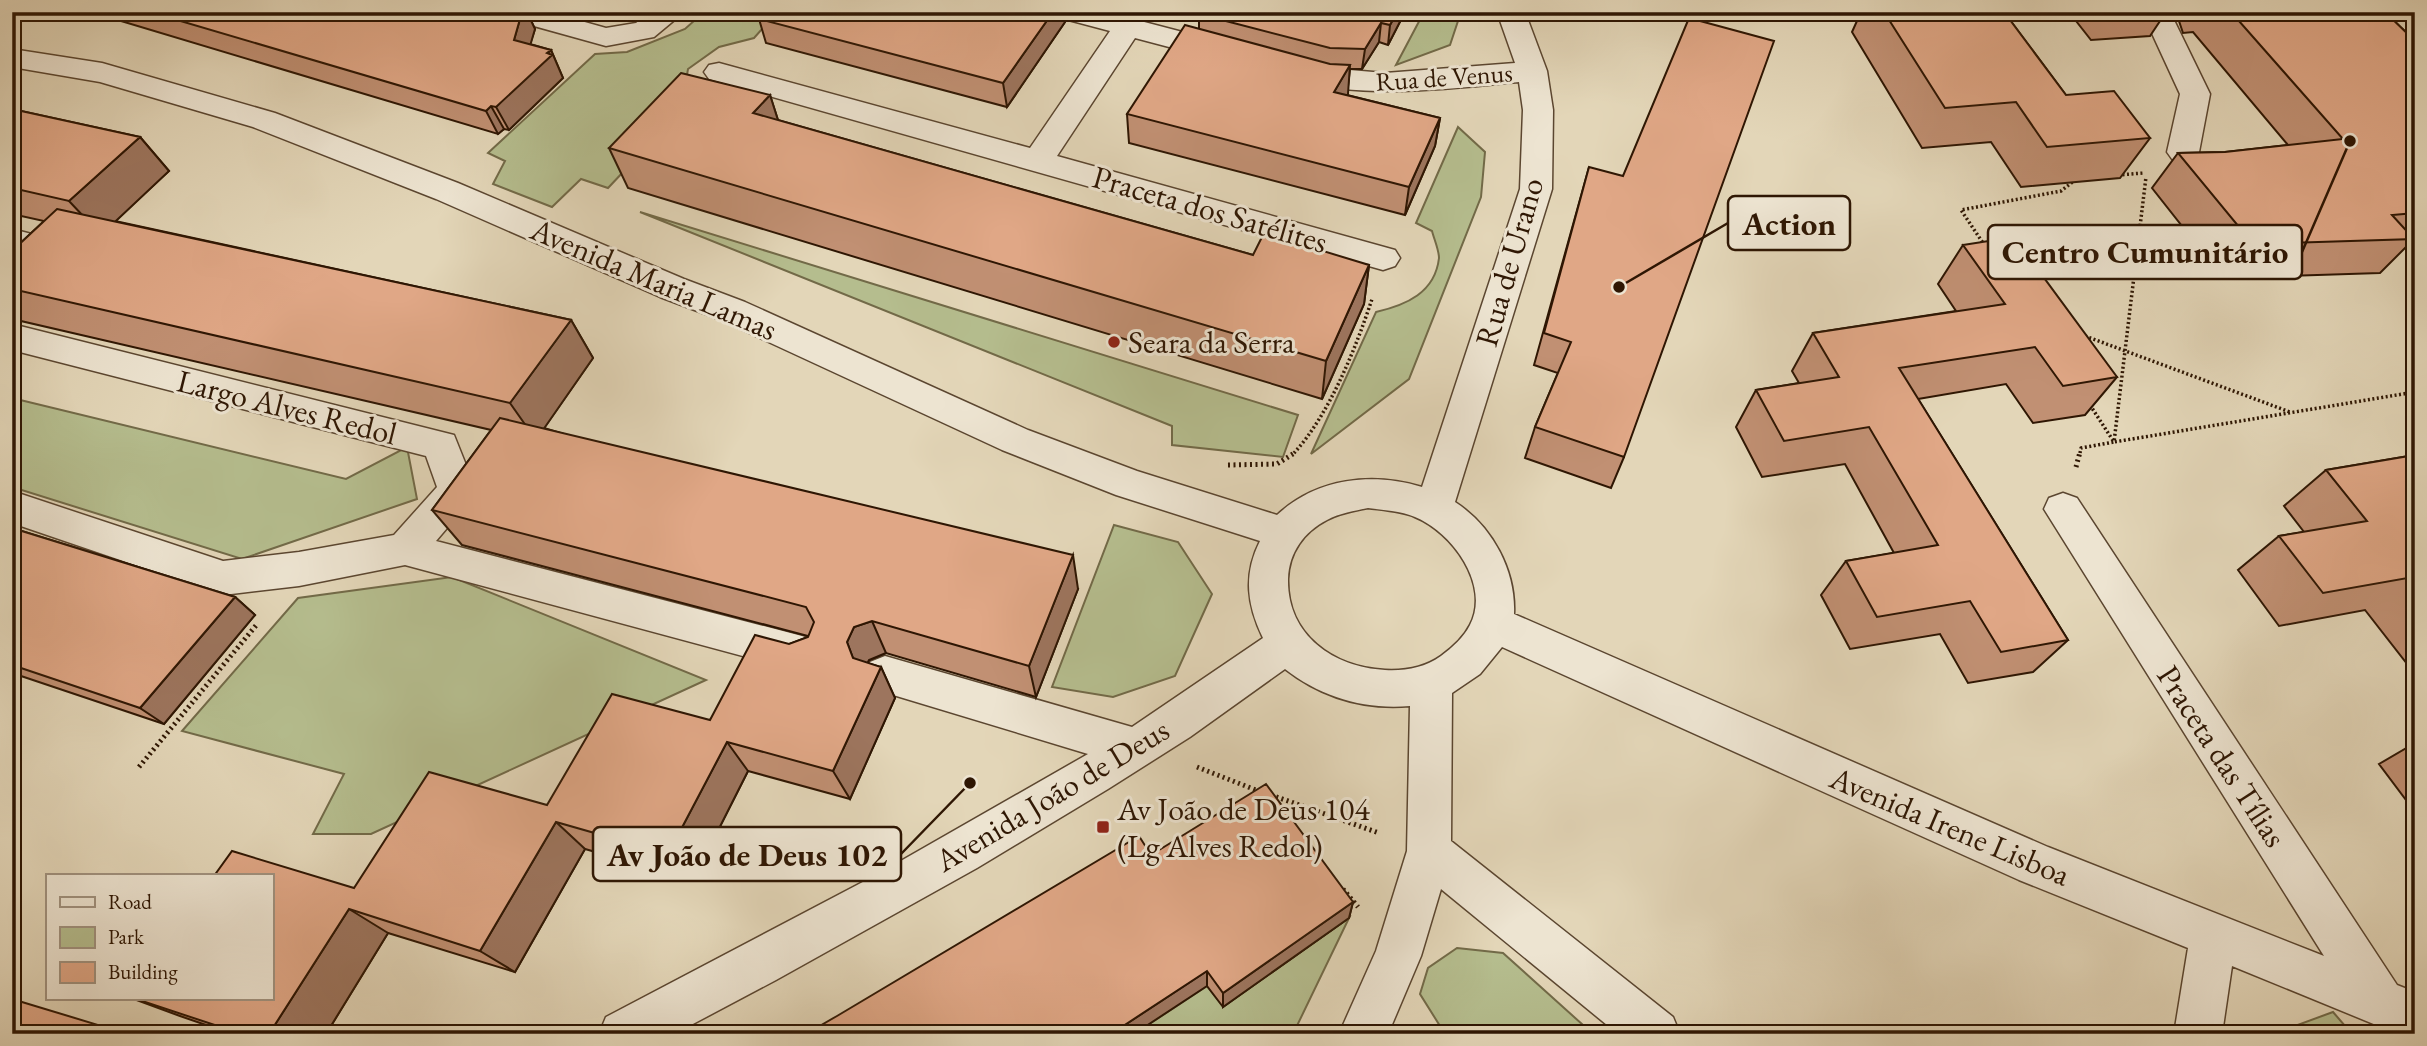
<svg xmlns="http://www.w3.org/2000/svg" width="2427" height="1046" font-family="'EB Garamond',serif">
<rect width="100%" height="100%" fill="#e3d6b8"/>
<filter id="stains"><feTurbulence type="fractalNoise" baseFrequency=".00286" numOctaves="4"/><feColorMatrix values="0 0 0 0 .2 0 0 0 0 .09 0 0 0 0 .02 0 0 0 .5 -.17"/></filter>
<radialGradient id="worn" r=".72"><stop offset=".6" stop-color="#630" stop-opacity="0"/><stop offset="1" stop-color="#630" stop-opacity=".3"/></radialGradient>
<path fill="#b5bd8e" stroke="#726a48" stroke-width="2" d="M 704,12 L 777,12 L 754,38 L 719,47 L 688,69 L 683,98 L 690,101 L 608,188 L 581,179 L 552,207 L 493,184 L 505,161 L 488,153 L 595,54 L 627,52 L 685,29 Z
M 1424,12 L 1461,12 L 1450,45 L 1396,65 Z
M 1458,127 L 1485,152 L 1481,197 L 1409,379 L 1311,454 L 1376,312 C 1406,305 1435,293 1439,258 C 1439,250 1434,239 1432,231 L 1416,223 Z
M 640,212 L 1298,415 L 1283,457 L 1172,445 L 1172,426 Z
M 12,398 L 346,479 L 407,447 L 417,499 L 242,559 L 12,487 Z
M 1114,525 L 1178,542 L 1212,594 L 1175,676 L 1113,697 L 1052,687 Z
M 452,577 L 706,680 L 371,834 L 313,834 L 344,774 L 182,731 L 298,598 Z
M 1349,918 L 1293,1034 L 1134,1034 L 1207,986 L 1223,1006 Z
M 1457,948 L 1503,953 L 1593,1034 L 1445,1034 L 1420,994 L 1428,968 Z
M 2333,1012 L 2352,1034 L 2289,1034 L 2292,1027 Z"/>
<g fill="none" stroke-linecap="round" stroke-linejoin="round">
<g stroke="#5b4630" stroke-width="3">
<path id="minor" d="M 501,12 L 549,12 L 606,28 L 636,23 L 651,12 L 684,12 L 654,37 L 606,46 L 505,18 Z
M 1057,12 L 1106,12 L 1236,46 L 1241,53 L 1236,60 L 1226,62 L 1135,38 L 1057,156 L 1395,250 L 1400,258 L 1395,266 L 1383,270 L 709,79 L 704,72 L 709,65 L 719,63 L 1030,148 L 1110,31 L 1061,18 Z
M 1497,12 L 1525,12 L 1547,71 L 1553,110 L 1552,189 L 1455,502 C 1492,526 1516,570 1514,614 L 2048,847 L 2324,956 L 2044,509 L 2049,498 L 2063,493 L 2077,498 L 2397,985 L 2415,992 L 2415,1034 L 2399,1034 L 2381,1027 L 2232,966 L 2222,1034 L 2174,1034 L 2188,948 L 2019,880 L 1502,647 L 1480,674 L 1452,693 L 1451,841 L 1673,1017 L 1680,1034 L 1618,1034 L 1441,889 L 1421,956 L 1388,1034 L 1339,1034 L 1376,951 L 1407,851 L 1410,706 C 1364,710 1321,697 1285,669 L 1190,737 L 1108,789 L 977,868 L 776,980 L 674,1034 L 599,1034 L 606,1017 L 878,874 L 1088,754 L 870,688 L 864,675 L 870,662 L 885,656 L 1132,727 L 1263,638 C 1247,605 1243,575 1260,541 L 1116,495 L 1002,450 L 721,320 L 660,297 L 436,199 L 253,127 L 100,82 L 12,67 L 12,49 L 102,63 L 275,113 L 458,183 L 684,279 L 745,302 L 1028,430 L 1137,471 L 1277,515 C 1317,478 1372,472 1422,487 L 1520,189 L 1523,110 L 1519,82 C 1441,90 1364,99 1287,79 L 1282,72 L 1287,65 L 1297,63 L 1326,68 L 1385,73 L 1515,63 ZM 1368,508 C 1383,510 1401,511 1415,517 C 1452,532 1491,585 1470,625 C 1464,637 1452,648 1441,656 C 1424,668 1405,671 1385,670 C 1333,667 1287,635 1288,579 C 1289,552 1304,532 1327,520 C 1340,513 1354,511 1368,508 Z
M 2145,12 L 2173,12 L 2172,16 L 2210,94 L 2199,152 L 2194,159 L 2183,163 L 2172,159 L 2167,152 L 2180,94 L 2144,16 Z
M 12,229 L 63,242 L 68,250 L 24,317 L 12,321 L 12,281 L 29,257 L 12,253 Z
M 12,324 L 454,435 L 476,490 L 470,501 L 436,541 L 802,636 L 817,641 L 823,654 L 817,667 L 802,672 L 405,565 L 299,586 L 223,595 L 12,523 L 12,491 L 223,561 L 299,552 L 394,535 L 437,487 L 426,456 L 12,350 Z"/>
</g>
<path stroke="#2e1603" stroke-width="3.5" stroke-dasharray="2 2.5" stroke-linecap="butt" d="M 2118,175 L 2144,173
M 1985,246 L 1961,210 L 2061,191 L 2075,180
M 2085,336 L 2290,412
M 2090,405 L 2114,442 L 2415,392
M 1294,453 C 1329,415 1356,348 1372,299
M 2080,453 L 2081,448 L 2114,442 L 2146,177"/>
<path stroke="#2e1603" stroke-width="5" stroke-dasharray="2 3.5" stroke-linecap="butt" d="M 1228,465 L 1277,464 L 1296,452
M 2076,467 L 2080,452
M 139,767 L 258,623
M 1197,767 L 1261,792
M 1271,795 L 1379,833
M 1343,889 L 1358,907"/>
<use href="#minor" fill="#ede4d1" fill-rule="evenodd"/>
</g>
<path fill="#c19073" stroke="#2e1603" stroke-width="2" d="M 91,12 L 527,12 L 535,29 L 530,44 L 551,50 L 563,78 L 509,130 L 504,129 L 498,134 Z
M 764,12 L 1064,12 L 1065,22 L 1007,107 L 766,43 L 759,19 Z
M 1200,12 L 1405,12 L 1388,45 L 1379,42 L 1362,69 L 1350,69 L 1347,95 L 1440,118 L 1435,146 L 1405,215 L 1129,143 L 1127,114 L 1199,29 L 1199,14 Z
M 1861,12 L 2004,12 L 2066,95 L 2150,138 L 2120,178 L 2021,187 L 1991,142 L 1922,148 L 1852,32 Z
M 2069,12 L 2166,12 L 2150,36 L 2091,40 Z
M 2176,12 L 2385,12 L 2415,41 L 2415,245 L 2408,245 L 2380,273 L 2223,278 L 2152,188 L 2178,153 L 2225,152 L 2288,145 L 2193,32 L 2183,33 Z
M 770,95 L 778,120 L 1253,255 L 1369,265 L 1364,304 L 1322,399 L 628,188 L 609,148 Z
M 12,109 L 140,137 L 169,171 L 115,221 L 571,320 L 593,358 L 544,428 L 1078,589 L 1036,697 L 886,653 L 869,660 L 867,663 L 881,667 L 895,698 L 850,799 L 748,771 L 693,880 L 585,849 L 515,972 L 388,933 L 326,1034 L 232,1034 L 180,1016 L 134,999 L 354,888 L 547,805 L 710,720 L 789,644 L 808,637 L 808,636 L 462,545 L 432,510 L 491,430 L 21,321 L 12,312 L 12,251 L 44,221 L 12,214 Z
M 1589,167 L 1624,457 L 1611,488 L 1525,458 L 1535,427 L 1558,373 L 1534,365 Z
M 1963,245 L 2117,377 L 2085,415 L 2033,423 L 2006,384 L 1918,399 L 2068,640 L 2033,672 L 1968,683 L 1940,634 L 1850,649 L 1821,595 L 1846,561 L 1894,553 L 1845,464 L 1762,477 L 1736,427 L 1756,390 L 1799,383 L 1792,371 L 1813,333 L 1956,311 L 1938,284 Z
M 2415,396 L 2415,407 L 2410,401 Z
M 2415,455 L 2415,674 L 2365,610 L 2279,626 L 2238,570 L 2279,536 L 2304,532 L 2284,506 L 2326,470 Z
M 12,528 L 235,597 L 255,615 L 164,724 L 12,673 Z
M 2415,743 L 2415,812 L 2379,764 Z
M 1151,855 L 1353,902 L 1349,918 L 1223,1007 L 1207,986 Z"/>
<path fill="#9d755e" stroke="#2e1603" stroke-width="2" d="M 522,12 L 527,12 L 535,29 L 525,63 L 514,40 Z
M 1053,12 L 1064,12 L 1065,22 L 1007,107 L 1003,83 Z
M 1397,12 L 1405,12 L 1388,45 L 1390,25 Z
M 1381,23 L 1379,42 L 1362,69 L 1365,49 Z
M 551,50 L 563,78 L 509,130 L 496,107 Z
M 1350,65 L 1348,94 L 1331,120 L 1334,92 Z
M 770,95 L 783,136 L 753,113 Z
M 491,106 L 504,129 L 498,134 L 486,111 Z
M 1440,118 L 1435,146 L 1405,215 L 1409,187 Z
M 140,137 L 169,171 L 101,235 L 69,201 Z
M 1369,265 L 1364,304 L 1322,399 L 1326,361 Z
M 571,320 L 593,358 L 536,440 L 510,403 Z
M 1073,555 L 1078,589 L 1036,697 L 1029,666 Z
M 235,597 L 255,615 L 164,724 L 140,708 Z
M 872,621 L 886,653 L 869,660 L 862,674 L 853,658 L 847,642 L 854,627 Z
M 881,667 L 895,698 L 850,799 L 833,771 Z
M 727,742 L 748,771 L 693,880 L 668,854 Z
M 556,822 L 585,849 L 515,972 L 480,951 Z
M 1353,902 L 1349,918 L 1223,1007 L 1223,993 Z
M 349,909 L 388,933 L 326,1034 L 269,1034 Z
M 1207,971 L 1207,986 L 1134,1034 L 1111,1034 Z
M 108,1028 L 124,1034 L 105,1034 Z"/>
<path fill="#e0a786" stroke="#2e1603" stroke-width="2" d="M 150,12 L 522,12 L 514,40 L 551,50 L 547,53 L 552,55 L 496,107 L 491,106 L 486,111 Z
M 765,12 L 1053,12 L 1003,83 L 759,19 Z
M 1200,12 L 1397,12 L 1390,25 L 1381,23 L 1365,49 L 1330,48 L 1199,14 Z
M 1884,12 L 2004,12 L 2066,95 L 2114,91 L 2150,138 L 2047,147 L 2016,102 L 1945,108 Z
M 2231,12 L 2385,12 L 2415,41 L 2415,213 L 2392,215 L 2414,239 L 2253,244 L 2178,153 L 2225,152 L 2343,139 Z
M 1689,18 L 1774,41 L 1624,457 L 1535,427 L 1571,342 L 1544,333 L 1589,167 L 1623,176 Z
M 1185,25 L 1330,64 L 1350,65 L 1334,92 L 1440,118 L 1409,187 L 1127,114 Z
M 681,73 L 770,95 L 753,113 L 1253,255 L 1264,233 L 1369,265 L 1326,361 L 609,148 Z
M 12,109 L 140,137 L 69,201 L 12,188 Z
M 57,209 L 571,320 L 510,403 L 12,289 L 12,251 Z
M 2014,237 L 2117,377 L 2063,386 L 2035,347 L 1899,368 L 2068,640 L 2001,652 L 1970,601 L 1877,617 L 1846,561 L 1938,545 L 1869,427 L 1784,441 L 1756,390 L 1839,377 L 1813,333 L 2005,304 L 1963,245 Z
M 500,418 L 1073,555 L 1029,666 L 872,621 L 854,627 L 847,642 L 853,658 L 881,667 L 833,771 L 727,742 L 668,854 L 556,822 L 480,951 L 349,909 L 269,1034 L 242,1034 L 136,999 L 271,999 L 271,876 L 214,876 L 232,851 L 354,888 L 429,772 L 547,805 L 612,694 L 710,720 L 755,635 L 789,644 L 808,637 L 814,622 L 806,607 L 432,510 Z
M 2415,455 L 2415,579 L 2413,577 L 2323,593 L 2279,536 L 2367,521 L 2326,470 Z
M 12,528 L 235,597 L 140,708 L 12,665 Z
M 1266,784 L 1353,902 L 1223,993 L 1207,971 L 1111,1034 L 806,1034 L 837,1016 L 1139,836 L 1151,855 Z
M 12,999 L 108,1028 L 105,1034 L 12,1034 Z"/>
<g fill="#8f2418" stroke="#ede4d1" stroke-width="2.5">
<circle cx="1114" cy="342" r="7"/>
<rect x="1096" y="820" width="14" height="14" rx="3.5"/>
</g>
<g text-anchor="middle" stroke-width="6" stroke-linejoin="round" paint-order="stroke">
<g font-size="26" fill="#2e1603" stroke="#ede4d1">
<text transform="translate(1444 77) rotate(-4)" y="9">Rua de Venus</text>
</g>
<g font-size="32" fill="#2e1603" stroke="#ede4d1">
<text transform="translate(1210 209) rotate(16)" y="11">Praceta dos Satélites</text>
<text transform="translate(1509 262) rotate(-74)" y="11">Rua de Urano</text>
<text transform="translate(654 279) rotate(23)" y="11">Avenida Maria Lamas</text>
<text transform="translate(287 407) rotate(14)" y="11">Largo Alves Redol</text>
<text transform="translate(2222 756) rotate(57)" y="11">Praceta das Tílias</text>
<text transform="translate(1052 795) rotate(-31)" y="11">Avenida João de Deus</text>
<text transform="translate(1950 826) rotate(23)" y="11">Avenida Irene Lisboa</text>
</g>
<g font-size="32" fill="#2e1603" stroke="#ede4d1" text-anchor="start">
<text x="1128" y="353">Seara da Serra</text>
<text x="1117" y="820">Av João de Deus 104<tspan x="1117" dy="37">(Lg Alves Redol)</tspan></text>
</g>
</g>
<path fill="none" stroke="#2e1603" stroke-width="2.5" d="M1619 287L1728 223M2350 141L2302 252M970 783L901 854"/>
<g fill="#2e1603" stroke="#ede4d1" stroke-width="2.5">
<circle cx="1619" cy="287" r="7"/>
<circle cx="2350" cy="141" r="7"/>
<circle cx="970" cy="783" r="7"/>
</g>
<g fill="#ede4d1" stroke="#2e1603" stroke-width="2.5">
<rect x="1728" y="196" width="122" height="54" rx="7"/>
<rect x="1988" y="225" width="314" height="54" rx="7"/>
<rect x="593" y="827" width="308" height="54" rx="7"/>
</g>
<g font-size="33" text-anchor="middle" font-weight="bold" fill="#2e1603">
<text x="1789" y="235">Action</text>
<text x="2145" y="263">Centro Cumunitário</text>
<text x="747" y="866">Av João de Deus 102</text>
</g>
<rect width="2427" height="1046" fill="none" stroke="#e3d6b8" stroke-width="42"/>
<rect x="14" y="14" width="2399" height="1018" fill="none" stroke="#2e1603" stroke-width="3.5"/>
<rect x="21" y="21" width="2385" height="1004" fill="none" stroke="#2e1603" stroke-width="2"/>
<rect x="46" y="874" width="228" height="126" fill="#ede4d1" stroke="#a1927f" stroke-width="2"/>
<rect x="60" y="897" width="35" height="10" fill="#ede4d1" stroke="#a1927f" stroke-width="2"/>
<text x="108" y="909" font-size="21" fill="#2e1603">Road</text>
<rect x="60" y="927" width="35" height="21" fill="#b5bd8e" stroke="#a1927f" stroke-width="2"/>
<text x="108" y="944" font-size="21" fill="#2e1603">Park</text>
<rect x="60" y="962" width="35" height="21" fill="#e0a786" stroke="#a1927f" stroke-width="2"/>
<text x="108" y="979" font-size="21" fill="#2e1603">Building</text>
<rect width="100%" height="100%" filter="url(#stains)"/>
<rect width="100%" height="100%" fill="url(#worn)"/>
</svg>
